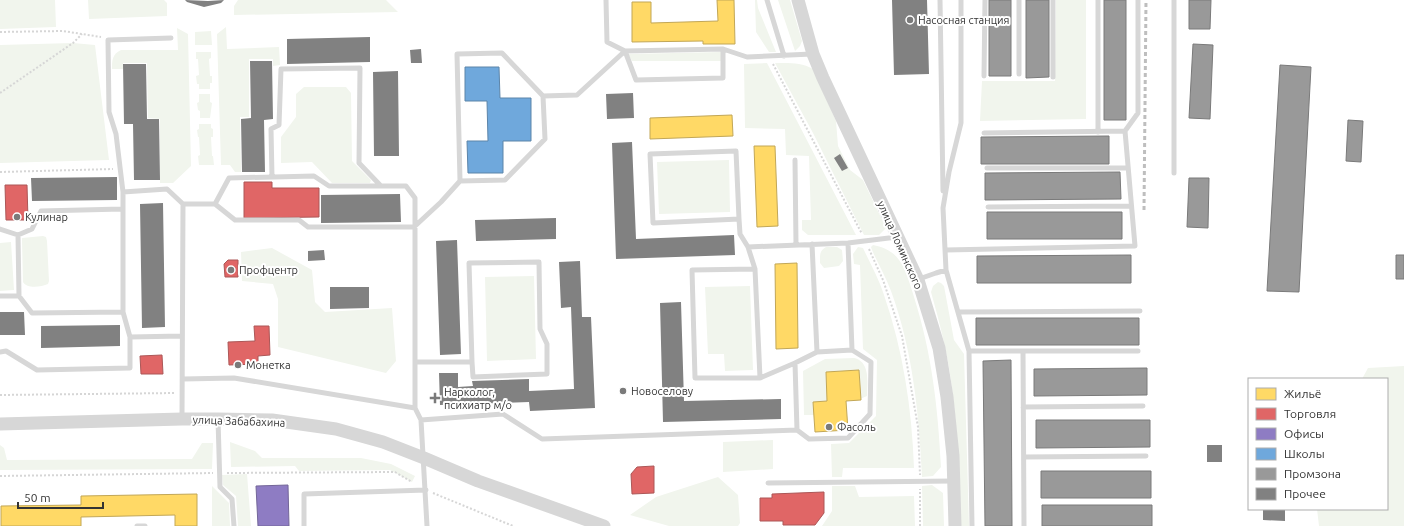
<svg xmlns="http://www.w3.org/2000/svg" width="1404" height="526" font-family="Ubuntu,sans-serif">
<rect width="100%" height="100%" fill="#fff"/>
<path fill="#f1f5ed" d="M 0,0 L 55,0 L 56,27 L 0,29 Z
M 88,0 L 164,0 L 167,3 L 167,16 L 89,19 Z
M 238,0 L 386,0 L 398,12 L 234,15 L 234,6 Z
M 755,0 L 757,0 L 758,8 L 776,52 L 769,52 L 756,32 Z
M 778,0 L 790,0 L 802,41 L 800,46 L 795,51 Z
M 1056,0 L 1086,0 L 1086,119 L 980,121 L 982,81 L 1055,81 Z
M 226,27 L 227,49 L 279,47 L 280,65 L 273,66 L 273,59 L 249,59 L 249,117 L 240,117 L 241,172 L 235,172 L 230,165 L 221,165 L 217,34 Z
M 177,28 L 188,34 L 191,166 L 173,183 L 160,183 L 160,119 L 148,118 L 147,63 L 123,63 L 123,69 L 112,69 C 112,61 112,54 121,50 L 178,50 Z
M 211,31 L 212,45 L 195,45 L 195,32 Z
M 73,43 L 95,45 L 109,160 L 0,163 L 0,45 Z
M 196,52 L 211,52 L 211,58 L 209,59 L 210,76 L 212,76 L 212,83 L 210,83 L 210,89 L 199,89 L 199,84 L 197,84 L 196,76 L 199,75 L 198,59 L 196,59 Z
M 721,52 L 721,61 L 632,61 L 628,54 Z
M 767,63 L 856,235 L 808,235 L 802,230 L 802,220 L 811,220 L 809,156 L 786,155 L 785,129 L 745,128 L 744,64 Z
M 775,63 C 789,63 801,62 813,69 L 836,121 L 838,146 L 850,170 L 863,180 L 886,228 L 879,235 L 864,235 L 813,133 Z
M 304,87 L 346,87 L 351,93 L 352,161 L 371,180 L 370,183 L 332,183 L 312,162 L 281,163 L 281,137 L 296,117 L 296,94 Z
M 199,94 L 210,94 L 210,102 L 212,103 L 210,118 L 200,118 L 200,111 L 198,110 L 197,103 L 199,102 Z
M 199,124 L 211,124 L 211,128 L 213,129 L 213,137 L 211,137 L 212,156 L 213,156 L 214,165 L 199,165 L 198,156 L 200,155 L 199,137 L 198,137 L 197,130 L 199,129 Z
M 729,160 L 730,212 L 659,214 L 657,162 Z
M 43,236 L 46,237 L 47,241 L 49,281 L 48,284 C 41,287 27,289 23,282 L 22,241 L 22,238 Z
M 11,242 L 14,290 L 0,291 L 0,243 Z
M 873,245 C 883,247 893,251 899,260 C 905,267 911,287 914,297 C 932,354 938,408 941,467 L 933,476 L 922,477 C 919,414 913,351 891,291 C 886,277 878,264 872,250 L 871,247 Z
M 826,247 L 837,247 L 842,250 L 843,261 L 839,266 L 824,268 L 820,263 C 820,256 819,251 826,247 Z
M 858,247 L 863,248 C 870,263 879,279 884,295 C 903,350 912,409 914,468 L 843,468 L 842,477 L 832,477 L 831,444 L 849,443 L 876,416 L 877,360 L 863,349 L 860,265 L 854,264 L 853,254 Z
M 272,248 L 312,270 L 315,302 L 325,312 L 392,308 L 396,361 L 386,373 L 278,347 L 278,299 L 273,284 L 242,281 L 241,252 Z
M 534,276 L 536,359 L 487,361 L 485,277 Z
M 938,282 L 941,283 L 944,286 L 954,340 L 964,354 L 969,526 L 961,526 C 959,480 958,434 952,388 C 948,355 940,324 931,292 L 933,286 Z
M 750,286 L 753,370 L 725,371 L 724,354 L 708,354 L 705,287 Z
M 854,358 C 871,362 867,383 867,396 L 860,399 L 859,370 L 826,372 L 827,401 L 814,402 L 814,415 L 804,415 L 803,371 L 825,359 Z
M 1404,366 L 1404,526 L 1319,526 L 1317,509 L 1387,509 L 1387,379 L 1362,379 L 1368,368 Z
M 773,440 L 773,469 L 723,472 L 723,442 Z
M 230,442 L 255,451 L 262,458 L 361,458 L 391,464 L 415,476 L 412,482 L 390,470 L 299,471 L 295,466 L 231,467 Z
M 202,443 L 213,443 L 212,469 L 0,470 L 0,445 L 4,448 L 7,460 L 192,459 Z
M 247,474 L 251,526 L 238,526 L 236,496 L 223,485 L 222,475 Z
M 718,477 L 738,495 L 740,523 L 738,526 L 669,526 L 630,515 L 656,497 Z
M 932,485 L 943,493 L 944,526 L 923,526 L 922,486 Z
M 212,486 L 229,503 L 230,526 L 212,526 Z
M 832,486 L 855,486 L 859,497 L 914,496 L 915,526 L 822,526 L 832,511 Z"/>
<path fill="#ffd966" stroke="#c2a757" d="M 717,0 L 734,0 L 735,44 L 703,44 L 703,41 L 632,42 L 632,2 L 651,2 L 651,23 L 718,21 Z
M 732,115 L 733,136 L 650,139 L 650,118 Z
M 754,146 L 775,146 L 778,226 L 757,227 Z
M 797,263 L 798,348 L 776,349 L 775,264 Z
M 859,370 L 861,400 L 846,401 L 848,430 L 815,432 L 813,402 L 827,401 L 826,372 Z
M 197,494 L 197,526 L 175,526 L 175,515 L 81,517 L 81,526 L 1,526 L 1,506 L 81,505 L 81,496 Z"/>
<path fill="#e06666" stroke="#ac5757" d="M 244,182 L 272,182 L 272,188 L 319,188 L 319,217 L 244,218 Z
M 5,185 L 27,185 L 28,220 L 6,220 Z
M 228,260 L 238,260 L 238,277 L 225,277 L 224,264 Z
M 254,326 L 269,326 L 270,355 L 258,356 L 258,364 L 229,365 L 228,342 L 255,341 Z
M 162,355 L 163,374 L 141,374 L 140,356 Z
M 654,466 L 654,493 L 632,494 L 631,474 L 637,467 Z
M 824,492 L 824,513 L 815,525 L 783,525 L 783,521 L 760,521 L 760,498 L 772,498 L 772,494 Z"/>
<path fill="#8e7cc3" stroke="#736698" d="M 288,485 L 289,526 L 258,526 L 256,486 Z"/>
<path fill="#6fa8dc" stroke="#5d85a9" d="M 465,67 L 499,67 L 500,98 L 531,98 L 531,141 L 503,141 L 503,173 L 468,173 L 467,141 L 488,141 L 487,101 L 465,101 Z"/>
<path fill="#999" stroke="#7a7a7a" d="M 989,0 L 1011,0 L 1011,76 L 989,76 Z
M 1026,0 L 1049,0 L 1049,77 L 1026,78 Z
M 1104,0 L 1126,0 L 1126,120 L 1104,120 Z
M 1189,0 L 1211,0 L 1210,29 L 1189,29 Z
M 1193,44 L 1213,45 L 1210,119 L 1189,118 Z
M 1280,65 L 1311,67 L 1299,292 L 1267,291 Z
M 1348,120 L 1363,121 L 1361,162 L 1346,161 Z
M 1109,136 L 1109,164 L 981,164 L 981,137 Z
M 1120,172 L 1121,199 L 985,200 L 985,173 Z
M 1189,178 L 1209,178 L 1208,228 L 1187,227 Z
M 987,212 L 1122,212 L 1122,239 L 987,239 Z
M 1131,255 L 1131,283 L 977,283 L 977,256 Z
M 1396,255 L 1404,255 L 1404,279 L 1396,279 Z
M 976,318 L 1139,318 L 1139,345 L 976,345 Z
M 1011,360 L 1012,526 L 985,526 L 983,361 Z
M 1147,368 L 1147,395 L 1034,396 L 1034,369 Z
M 1036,420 L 1150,420 L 1150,447 L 1036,448 Z
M 1041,471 L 1151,471 L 1151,498 L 1041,498 Z
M 1042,505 L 1152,505 L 1152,526 L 1042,526 Z"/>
<path fill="#818181" d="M 185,0 L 208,1 L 224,0 L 221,3 L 204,7 L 187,2 Z
M 892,0 L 927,0 L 929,74 L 894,75 Z
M 370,37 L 370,62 L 287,64 L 287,39 Z
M 421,49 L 422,63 L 411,63 L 410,50 Z
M 250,61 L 272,61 L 273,119 L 264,120 L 265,172 L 242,172 L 241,119 L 251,118 Z
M 123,64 L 146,64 L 147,119 L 159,119 L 160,180 L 134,180 L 133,124 L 124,124 Z
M 398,71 L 399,156 L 374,156 L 373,72 Z
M 633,93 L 634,118 L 607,119 L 606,94 Z
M 632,142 L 636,239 L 734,235 L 735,255 L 616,259 L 612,143 Z
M 840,154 L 848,168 L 842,171 L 834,158 Z
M 117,177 L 117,200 L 32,201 L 31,178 Z
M 400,194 L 401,222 L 321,223 L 321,195 Z
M 163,203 L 165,327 L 142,328 L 140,204 Z
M 556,218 L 556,239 L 476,241 L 475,220 Z
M 457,240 L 461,354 L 440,355 L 436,241 Z
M 324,250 L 325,260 L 308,261 L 308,251 Z
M 580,261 L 582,317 L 591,317 L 595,408 L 530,411 L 529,402 L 440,405 L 439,373 L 458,373 L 458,387 L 473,386 L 472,381 L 529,379 L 529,391 L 574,389 L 571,307 L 561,308 L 559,262 Z
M 330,287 L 369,287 L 369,308 L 330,309 Z
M 681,302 L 684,401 L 781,399 L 781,419 L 663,422 L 660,303 Z
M 0,312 L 24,312 L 25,335 L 0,335 Z
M 120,325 L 120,346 L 41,348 L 41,326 Z
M 1207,445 L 1222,445 L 1222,462 L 1207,462 Z
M 1263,509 L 1285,509 L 1285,521 L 1263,520 Z"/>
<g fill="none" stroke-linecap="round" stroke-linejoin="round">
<path stroke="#d6d6d6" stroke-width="2" stroke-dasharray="2 2" stroke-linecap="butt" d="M 0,32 L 63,31 L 101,37
M 773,64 L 862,234
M 0,93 L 73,43 L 82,34
M 0,172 L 113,169
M 869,249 L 883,280 L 902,336 L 918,427 L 920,475
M 0,395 L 176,393
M 227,473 L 395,472 L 412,482
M 0,476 L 213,473
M 433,493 L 513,526
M 920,526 L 920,489"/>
<path stroke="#d7d7d7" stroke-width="5" d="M 606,0 L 607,42 L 625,51 L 723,49 L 747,57 L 812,54
M 767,0 L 784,56
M 940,0 L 943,191
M 961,0 L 961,123 L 949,172 L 943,208 L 946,270 L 969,351 L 972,526
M 1019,74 L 1019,0
M 984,76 L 985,0
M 1053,77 L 1053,0
M 543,96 L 577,95 L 625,51 L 636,80 L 723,78 L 723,49
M 1098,132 L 1098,0
M 984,133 L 1125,131
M 795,160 L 796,244
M 987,168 L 1128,168
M 1174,173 L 1174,0
M 272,177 L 271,129 L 279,125 L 281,69 L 360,68 L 359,163 L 380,185
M 123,192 L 116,134 L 109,112 L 108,40 L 171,38
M 215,204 L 229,178 L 314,176 L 329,186 L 406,186 L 415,198 L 415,408 L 421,420 L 427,526
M 988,207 L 1131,206
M 739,219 L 736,151 L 650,154 L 653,223 L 739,219 L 740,234 L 748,247 L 848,243 L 897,237
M 0,229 L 18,235 L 19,296 L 32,313 L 123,312 L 130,337 L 182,336
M 18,235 L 32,229 L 41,211 L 122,209
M 812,244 L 817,352 L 795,363 L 797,430 L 809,439 L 848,438 L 870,414 L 871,362 L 852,350 L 848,243
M 748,247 L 755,269 L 760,378 L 795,363
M 946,250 L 1135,246 L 1125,131 L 1138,113 L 1138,0
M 755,269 L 692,270 L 695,378 L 760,378
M 919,279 L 936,273 L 946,270
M 0,296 L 19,296
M 123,312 L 123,192 L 167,189 L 183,204
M 958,312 L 1140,311
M 969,351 L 1023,351 L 1024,526
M 1023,351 L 1138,351
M 0,352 L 6,351 L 37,370 L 130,368 L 130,337
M 817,352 L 852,350
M 415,362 L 472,362 L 473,377 L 547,374 L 547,344 L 540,329 L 539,262 L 469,263 L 472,362
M 183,379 L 234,378 L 415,408
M 1023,407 L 1143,406
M 182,418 L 183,204 L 215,204 L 235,220 L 299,220 L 308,227 L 414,227 L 441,202 L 460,181 L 457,54 L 502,53 L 543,96 L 545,139 L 505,180 L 460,181
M 218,419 L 220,487 L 232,499 L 234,526
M 421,420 L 503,414 L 542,439 L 797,430
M 1024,457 L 1146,456
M 768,483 L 953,481
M 137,526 L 145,526
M 304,526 L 304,494 L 426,490"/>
<path stroke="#d7d7d7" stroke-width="13" d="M 798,0 L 813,54 L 823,78 L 918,280 L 939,348 L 947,397 L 953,456 L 955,526
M 0,424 L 182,419 L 218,419 L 272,420 L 336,429 L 383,442 L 424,458 L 478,481 L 604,526"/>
<path stroke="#bebebe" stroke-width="3" stroke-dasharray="4 3" stroke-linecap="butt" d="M 1144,210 L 1146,0"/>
</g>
<g fill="#7a7a7a" stroke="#fff" stroke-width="1.5">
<circle cx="910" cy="20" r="4"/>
<circle cx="17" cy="217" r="4"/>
<circle cx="231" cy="270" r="4"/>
<circle cx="238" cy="365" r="4"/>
<circle cx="623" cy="391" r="4"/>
<path d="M433 392h4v4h4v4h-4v4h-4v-4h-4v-4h4z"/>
<circle cx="829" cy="427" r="4"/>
</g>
<g text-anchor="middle" stroke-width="4" stroke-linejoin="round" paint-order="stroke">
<g font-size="11" fill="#333" stroke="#fff" text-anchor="start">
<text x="918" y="24">Насосная станция</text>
<text x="25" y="221">Кулинар</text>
<text x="239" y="274">Профцентр</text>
<text x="246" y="369">Монетка</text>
<text x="631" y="395">Новоселову</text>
<text x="444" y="396">Нарколог,<tspan x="444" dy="13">психиатр м/о</tspan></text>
<text x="837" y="431">Фасоль</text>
</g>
<g font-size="11" fill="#333" stroke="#fff">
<text transform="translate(900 245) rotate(66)" y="4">улица Ломинского</text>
<text transform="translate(239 421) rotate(2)" y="4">улица Забабахина</text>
</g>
</g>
<rect x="1248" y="378" width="140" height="132" fill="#ffffff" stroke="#adadad"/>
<rect x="1256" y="388" width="20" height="12" fill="#ffd966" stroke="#adadad"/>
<text x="1284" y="398" font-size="12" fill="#333333">Жильё</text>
<rect x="1256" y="408" width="20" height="12" fill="#e06666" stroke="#adadad"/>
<text x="1284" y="418" font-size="12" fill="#333333">Торговля</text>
<rect x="1256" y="428" width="20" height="12" fill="#8e7cc3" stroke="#adadad"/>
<text x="1284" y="438" font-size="12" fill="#333333">Офисы</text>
<rect x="1256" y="448" width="20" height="12" fill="#6fa8dc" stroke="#adadad"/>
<text x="1284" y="458" font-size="12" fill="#333333">Школы</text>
<rect x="1256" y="468" width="20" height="12" fill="#999999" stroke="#adadad"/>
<text x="1284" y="478" font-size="12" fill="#333333">Промзона</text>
<rect x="1256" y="488" width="20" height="12" fill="#818181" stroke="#adadad"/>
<text x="1284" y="498" font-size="12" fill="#333333">Прочее</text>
<path d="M18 502v6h85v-6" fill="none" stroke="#333333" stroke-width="2"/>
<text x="24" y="502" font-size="12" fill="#333333" stroke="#ffffff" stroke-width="3" paint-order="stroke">50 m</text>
</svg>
